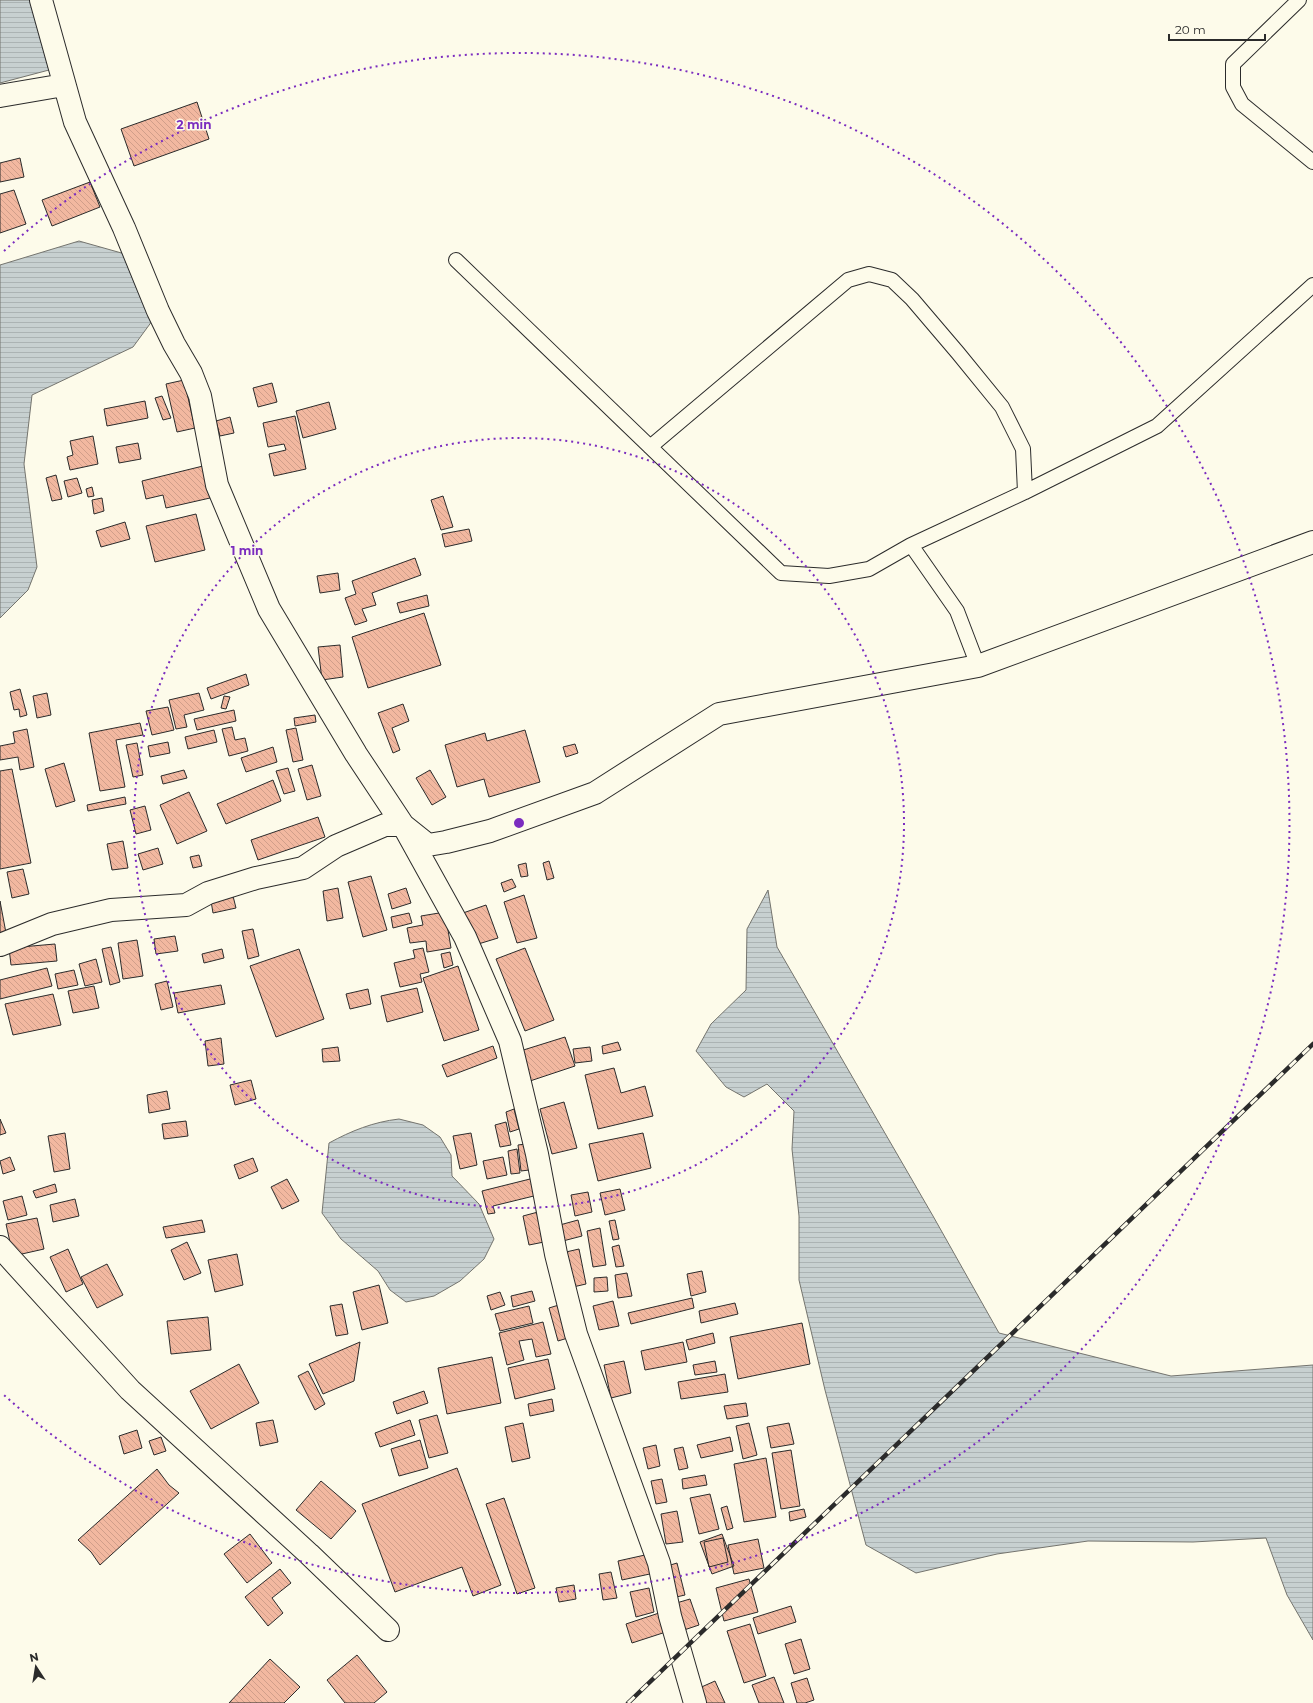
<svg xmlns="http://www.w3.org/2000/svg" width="1313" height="1703" font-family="Montserrat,sans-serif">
<defs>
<pattern id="water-rules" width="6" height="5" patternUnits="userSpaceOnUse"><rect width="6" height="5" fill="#c7d0d0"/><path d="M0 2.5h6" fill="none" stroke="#abb3b3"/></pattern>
<pattern id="building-back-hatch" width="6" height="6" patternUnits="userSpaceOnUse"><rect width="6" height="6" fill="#f2b8a0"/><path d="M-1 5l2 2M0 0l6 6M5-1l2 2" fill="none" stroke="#d09e8a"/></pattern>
</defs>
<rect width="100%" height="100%" fill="#fdfbea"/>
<path fill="url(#water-rules)" stroke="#74746e" d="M 0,0 L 30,0 L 49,70 L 0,83 Z
M 79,241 L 125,254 L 155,317 L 133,347 L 32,395 L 24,464 L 37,567 L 28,590 L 0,618 L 0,265 Z
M 768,890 L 777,947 L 933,1216 L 999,1333 L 1171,1376 L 1313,1365 L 1313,1640 L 1287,1595 L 1266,1538 L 1193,1542 L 1088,1541 L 997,1554 L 916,1573 L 866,1545 L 825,1390 L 799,1280 L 799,1216 L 792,1149 L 794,1111 L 767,1084 L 744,1097 L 726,1087 L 696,1051 L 711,1024 L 746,990 L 747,929 Z
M 399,1119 L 423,1125 L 440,1137 L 451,1155 L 452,1176 L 479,1204 L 494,1239 L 484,1259 L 460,1281 L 434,1296 L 406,1302 L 390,1290 L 378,1271 L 341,1239 L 322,1213 L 329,1143 C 351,1131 373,1122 399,1119 Z"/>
<path fill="url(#building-back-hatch)" stroke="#2b2b2b" d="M 197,102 L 209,139 L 134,166 L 121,129 Z
M 20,158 L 24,177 L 0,182 L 0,163 Z
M 90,182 L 100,207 L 52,226 L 42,200 Z
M 14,190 L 26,224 L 0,233 L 0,194 Z
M 184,380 L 195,428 L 177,432 L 166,384 Z
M 272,383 L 277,402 L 258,407 L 253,388 Z
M 162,396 L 171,418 L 163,420 L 155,398 Z
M 145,401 L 148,418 L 107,426 L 104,409 Z
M 329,402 L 336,429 L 303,438 L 296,411 Z
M 295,416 L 306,469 L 274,476 L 269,454 L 286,450 L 284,444 L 268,447 L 263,423 Z
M 230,417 L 234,433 L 220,436 L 216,421 Z
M 93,436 L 98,464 L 70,470 L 67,457 L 73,455 L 70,441 Z
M 138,443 L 141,459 L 119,463 L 116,447 Z
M 203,466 L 210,498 L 166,508 L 163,495 L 146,499 L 142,481 Z
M 56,475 L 62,499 L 52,501 L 46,478 Z
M 77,478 L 82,493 L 68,497 L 64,481 Z
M 92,487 L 94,496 L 88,497 L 86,489 Z
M 443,496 L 453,527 L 441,530 L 431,500 Z
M 102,498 L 104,511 L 94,514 L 92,500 Z
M 196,514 L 205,550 L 155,562 L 146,526 Z
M 125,522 L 130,539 L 101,547 L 96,531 Z
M 469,529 L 472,541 L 445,547 L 442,534 Z
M 415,558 L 421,575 L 372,593 L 376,605 L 362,609 L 367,621 L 355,625 L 345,598 L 356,594 L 352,581 Z
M 338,573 L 340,590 L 320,593 L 317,576 Z
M 427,595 L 429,606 L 400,613 L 397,603 Z
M 424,613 L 441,665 L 368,688 L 352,637 Z
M 340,645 L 343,677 L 322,680 L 318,647 Z
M 246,674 L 249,685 L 211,699 L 207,688 Z
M 20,689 L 27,715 L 20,717 L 19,709 L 14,710 L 10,692 Z
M 47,693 L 51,715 L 37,718 L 33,696 Z
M 199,693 L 204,710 L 184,715 L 187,727 L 176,729 L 169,700 Z
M 224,696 L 230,697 L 226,709 L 221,708 Z
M 403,704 L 409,721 L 392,728 L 400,750 L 393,753 L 378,713 Z
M 168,707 L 174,730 L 152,735 L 146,711 Z
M 234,710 L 236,721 L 197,730 L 194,719 Z
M 315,715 L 316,722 L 295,726 L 294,718 Z
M 140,723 L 143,735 L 116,740 L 125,787 L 100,791 L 89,733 Z
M 232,727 L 235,740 L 245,738 L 248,751 L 229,756 L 222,729 Z
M 296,728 L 303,760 L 293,762 L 286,730 Z
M 27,729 L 34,767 L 20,770 L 18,757 L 0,760 L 0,746 L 15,743 L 13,732 Z
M 214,730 L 217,742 L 188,749 L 185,737 Z
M 525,730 L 540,782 L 489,797 L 484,779 L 457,787 L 445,745 L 485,733 L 487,741 Z
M 168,742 L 170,753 L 150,757 L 148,746 Z
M 137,743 L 143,775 L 133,777 L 126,745 Z
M 575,744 L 578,753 L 566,757 L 563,747 Z
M 273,747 L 277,762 L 246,772 L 241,758 Z
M 64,763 L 75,801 L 56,807 L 45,769 Z
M 312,765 L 321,796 L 307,800 L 298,769 Z
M 288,768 L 295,791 L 284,794 L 276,771 Z
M 12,769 L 31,863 L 0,869 L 0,771 Z
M 184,770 L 187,778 L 163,784 L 161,776 Z
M 430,770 L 446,797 L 432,805 L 416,778 Z
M 273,780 L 281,801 L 226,824 L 217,804 Z
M 189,792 L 207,831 L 177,844 L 160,805 Z
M 125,797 L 126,804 L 88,811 L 87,805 Z
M 145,806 L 151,830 L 136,834 L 130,810 Z
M 318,817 L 325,837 L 258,860 L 251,840 Z
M 123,841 L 128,868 L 112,870 L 107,844 Z
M 158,848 L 163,864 L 143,870 L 138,854 Z
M 199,855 L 202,866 L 193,868 L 190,857 Z
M 549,861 L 554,878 L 547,880 L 543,863 Z
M 526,863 L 528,876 L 521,877 L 518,865 Z
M 23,869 L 29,894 L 12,898 L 7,872 Z
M 371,876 L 387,930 L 363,937 L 348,882 Z
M 512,879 L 516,887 L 504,892 L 501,883 Z
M 338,888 L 343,918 L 327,921 L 323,891 Z
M 406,888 L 411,903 L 392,909 L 388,894 Z
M 524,895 L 537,938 L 517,943 L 504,902 Z
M 233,896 L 236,908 L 213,913 L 211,901 Z
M 0,901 L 6,933 L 0,934 Z
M 486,905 L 498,938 L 475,945 L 463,913 Z
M 445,912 L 451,948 L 427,952 L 426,941 L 410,943 L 407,928 L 423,925 L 421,916 Z
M 409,913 L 412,923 L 393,928 L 391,917 Z
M 253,929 L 259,956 L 248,959 L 242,931 Z
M 175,936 L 178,951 L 156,954 L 154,939 Z
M 137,940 L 143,976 L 123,979 L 118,943 Z
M 55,944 L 57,961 L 11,965 L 9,948 Z
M 111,947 L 120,982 L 110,985 L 102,949 Z
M 423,948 L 429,972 L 420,974 L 422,982 L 400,987 L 394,963 L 415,958 L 413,950 Z
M 525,948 L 554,1020 L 525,1031 L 496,959 Z
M 222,949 L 224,958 L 204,963 L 202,954 Z
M 299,949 L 324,1019 L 276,1037 L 250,966 Z
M 450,952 L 453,965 L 444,968 L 441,954 Z
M 96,959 L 102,982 L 85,986 L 79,964 Z
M 458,966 L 479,1030 L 444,1041 L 423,978 Z
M 47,968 L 52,986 L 0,999 L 0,980 Z
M 74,970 L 78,985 L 58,989 L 55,974 Z
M 167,981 L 173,1007 L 161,1010 L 155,984 Z
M 221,985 L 225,1004 L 178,1013 L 174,993 Z
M 94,986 L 99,1008 L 73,1013 L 68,991 Z
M 417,988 L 423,1012 L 387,1022 L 381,996 Z
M 368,989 L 371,1004 L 350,1009 L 346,994 Z
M 53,994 L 61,1025 L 13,1035 L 5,1004 Z
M 565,1037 L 575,1066 L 527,1082 L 517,1052 Z
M 221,1038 L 224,1064 L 208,1066 L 205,1041 Z
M 618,1042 L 621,1050 L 603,1054 L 602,1046 Z
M 493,1046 L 497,1058 L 447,1077 L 442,1065 Z
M 338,1047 L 340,1061 L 323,1062 L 322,1049 Z
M 590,1047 L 592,1061 L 575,1063 L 573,1049 Z
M 614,1068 L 621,1093 L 645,1086 L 653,1116 L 598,1129 L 585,1075 Z
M 251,1080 L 256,1099 L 235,1105 L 230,1085 Z
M 167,1091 L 170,1109 L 149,1113 L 147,1095 Z
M 564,1102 L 577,1148 L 552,1154 L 540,1109 Z
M 514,1109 L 519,1129 L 510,1132 L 506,1112 Z
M 0,1119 L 6,1133 L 0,1135 Z
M 186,1121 L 188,1136 L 164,1139 L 162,1124 Z
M 506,1122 L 511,1145 L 500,1147 L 495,1125 Z
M 65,1133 L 70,1169 L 54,1172 L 48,1136 Z
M 471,1133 L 477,1165 L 460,1169 L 453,1136 Z
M 643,1133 L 651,1168 L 598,1181 L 589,1144 Z
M 533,1143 L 537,1169 L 521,1171 L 518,1145 Z
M 517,1149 L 520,1173 L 511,1174 L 508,1151 Z
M 10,1157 L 15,1170 L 3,1174 L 0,1161 Z
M 503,1157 L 507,1175 L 487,1179 L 483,1161 Z
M 253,1158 L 258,1171 L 239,1179 L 234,1165 Z
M 538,1177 L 542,1194 L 493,1206 L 495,1213 L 488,1214 L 482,1191 Z
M 287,1179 L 299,1201 L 282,1209 L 271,1187 Z
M 55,1184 L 57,1192 L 36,1198 L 33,1191 Z
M 620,1189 L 625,1210 L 605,1215 L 600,1193 Z
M 588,1192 L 592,1212 L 575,1216 L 571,1195 Z
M 22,1196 L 27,1215 L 8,1220 L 3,1201 Z
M 75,1199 L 79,1216 L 53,1222 L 50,1205 Z
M 538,1212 L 544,1242 L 529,1245 L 523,1216 Z
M 37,1218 L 44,1249 L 13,1256 L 6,1224 Z
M 202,1220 L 205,1232 L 166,1238 L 163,1227 Z
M 578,1220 L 582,1236 L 559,1242 L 556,1226 Z
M 615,1220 L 619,1239 L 613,1240 L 609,1221 Z
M 600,1228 L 606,1265 L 593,1267 L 587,1231 Z
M 187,1242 L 201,1273 L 184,1280 L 171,1250 Z
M 619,1245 L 624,1266 L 616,1267 L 612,1247 Z
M 68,1249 L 83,1284 L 66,1292 L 50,1257 Z
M 579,1249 L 586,1284 L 573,1287 L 566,1252 Z
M 237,1254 L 243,1285 L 215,1292 L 208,1260 Z
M 107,1264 L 123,1295 L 97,1308 L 81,1277 Z
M 702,1271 L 706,1292 L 691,1296 L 687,1274 Z
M 627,1273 L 632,1296 L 618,1298 L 615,1275 Z
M 607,1277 L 608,1291 L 594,1292 L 594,1278 Z
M 379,1285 L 388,1323 L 362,1330 L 353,1292 Z
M 532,1291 L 535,1301 L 513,1307 L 511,1296 Z
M 500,1292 L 505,1305 L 491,1310 L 487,1296 Z
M 692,1298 L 694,1308 L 631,1324 L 628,1313 Z
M 613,1301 L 619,1326 L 599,1330 L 593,1306 Z
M 735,1303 L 738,1314 L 701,1323 L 699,1311 Z
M 342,1304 L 348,1334 L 336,1336 L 330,1306 Z
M 562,1304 L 571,1337 L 558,1341 L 549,1308 Z
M 529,1306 L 533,1323 L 500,1331 L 495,1314 Z
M 208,1317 L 211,1350 L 171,1354 L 167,1321 Z
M 543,1322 L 551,1354 L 536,1357 L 532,1339 L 519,1341 L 524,1360 L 507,1365 L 499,1333 Z
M 802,1323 L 810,1364 L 738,1379 L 730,1337 Z
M 713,1333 L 715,1343 L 689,1350 L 686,1340 Z
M 360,1342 L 354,1381 L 323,1394 L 309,1364 Z
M 683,1342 L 687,1362 L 645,1370 L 641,1351 Z
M 492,1357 L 501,1403 L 447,1414 L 438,1368 Z
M 548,1359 L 555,1389 L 515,1399 L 508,1368 Z
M 624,1361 L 631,1393 L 611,1398 L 604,1365 Z
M 715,1361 L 717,1372 L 695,1375 L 693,1365 Z
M 239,1364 L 259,1403 L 211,1429 L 190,1391 Z
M 308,1371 L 325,1404 L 315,1410 L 298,1376 Z
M 725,1374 L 728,1392 L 681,1399 L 678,1382 Z
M 424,1391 L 428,1403 L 397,1414 L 393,1402 Z
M 552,1399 L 554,1411 L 530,1416 L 528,1404 Z
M 746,1403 L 748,1416 L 727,1419 L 724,1406 Z
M 437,1415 L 448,1453 L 429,1458 L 419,1420 Z
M 273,1420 L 278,1442 L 260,1446 L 256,1423 Z
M 410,1420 L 415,1435 L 380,1447 L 375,1433 Z
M 523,1423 L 530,1458 L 512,1462 L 505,1427 Z
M 749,1423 L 757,1455 L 743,1459 L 736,1426 Z
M 789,1423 L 794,1444 L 771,1448 L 767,1427 Z
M 137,1430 L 142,1448 L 124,1454 L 119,1436 Z
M 161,1437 L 166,1451 L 154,1455 L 149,1441 Z
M 730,1437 L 733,1451 L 701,1458 L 697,1445 Z
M 420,1440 L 428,1468 L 399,1476 L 391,1449 Z
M 656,1445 L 660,1466 L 648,1469 L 643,1448 Z
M 683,1447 L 688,1468 L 679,1470 L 674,1449 Z
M 791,1450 L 800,1506 L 781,1509 L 772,1453 Z
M 766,1458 L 776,1517 L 744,1522 L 734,1464 Z
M 457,1468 L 501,1585 L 473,1596 L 462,1567 L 395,1592 L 362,1504 Z
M 157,1469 L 169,1485 L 179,1493 L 100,1565 L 91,1552 L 78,1540 Z
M 705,1475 L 707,1485 L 683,1489 L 682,1479 Z
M 662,1479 L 667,1502 L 656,1504 L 651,1481 Z
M 321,1481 L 356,1511 L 331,1539 L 296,1510 Z
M 710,1494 L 719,1529 L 699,1534 L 690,1498 Z
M 504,1498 L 535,1588 L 517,1594 L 486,1504 Z
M 727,1506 L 733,1528 L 727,1530 L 721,1508 Z
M 804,1509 L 806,1517 L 790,1521 L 789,1512 Z
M 677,1511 L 683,1542 L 666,1544 L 661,1514 Z
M 250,1534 L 272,1563 L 247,1583 L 224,1554 Z
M 722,1534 L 734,1566 L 712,1574 L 700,1542 Z
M 723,1538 L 728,1562 L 709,1567 L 704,1542 Z
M 758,1539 L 764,1568 L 734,1574 L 728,1545 Z
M 654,1553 L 659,1572 L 622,1580 L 618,1561 Z
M 677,1563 L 685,1595 L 672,1598 L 664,1567 Z
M 280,1569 L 291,1583 L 272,1598 L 283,1613 L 268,1626 L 245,1597 Z
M 611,1572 L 617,1598 L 603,1600 L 599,1574 Z
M 749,1579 L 758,1612 L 724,1621 L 716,1588 Z
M 574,1585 L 576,1599 L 559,1602 L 556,1588 Z
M 649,1588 L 654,1612 L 636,1617 L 630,1592 Z
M 690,1599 L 699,1625 L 681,1631 L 673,1604 Z
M 791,1606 L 796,1622 L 758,1634 L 753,1618 Z
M 665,1611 L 672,1630 L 632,1643 L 626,1624 Z
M 750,1624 L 766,1676 L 744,1683 L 727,1631 Z
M 801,1639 L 810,1669 L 794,1674 L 785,1644 Z
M 357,1655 L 387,1692 L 374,1703 L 345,1703 L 327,1680 Z
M 270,1659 L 300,1687 L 284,1703 L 229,1703 Z
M 774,1677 L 784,1703 L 759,1703 L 752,1685 Z
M 807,1678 L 814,1700 L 805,1703 L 797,1703 L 791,1683 Z
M 715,1681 L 725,1703 L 703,1703 L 697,1689 Z"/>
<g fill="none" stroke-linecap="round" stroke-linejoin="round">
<g stroke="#2b2b2b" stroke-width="16">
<path id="service" d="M 1299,0 L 1233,64 L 1233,87 L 1242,104 L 1313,162
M 456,260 L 781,573 L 829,576 L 869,569 L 911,545 L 957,611 L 978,666
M 650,447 L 848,280 L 869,274 L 892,280 L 912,299 L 958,353 L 1002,407 L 1023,449 L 1025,492
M 911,545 L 1025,492 L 1157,426 L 1313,285"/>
</g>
<g stroke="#2b2b2b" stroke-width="24">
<path id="minor" d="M 41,0 L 75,122 L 124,228 L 158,311 L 174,344 L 191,373 L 200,396 L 217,485 L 269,609 L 356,754 L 403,825 L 465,937 L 510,1041 L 537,1154 L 556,1254 L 576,1334 L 659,1563 L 670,1616 L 695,1703
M 0,96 L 64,85
M 0,945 L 52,924 L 111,910 L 186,905 L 208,893 L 256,878 L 303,868 L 336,846 L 385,825 L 403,825 L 428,845 L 446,842 L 490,831 L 595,793 L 719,714 L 978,666 L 1313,542
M 0,1247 L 130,1390 L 309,1554 L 388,1630"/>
</g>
<use href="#service" stroke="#fdfbea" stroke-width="14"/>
<use href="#minor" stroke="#fdfbea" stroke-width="22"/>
<g stroke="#2b2b2b" stroke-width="4.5">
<path id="rail" d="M 628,1703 L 1313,1044"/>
</g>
<use href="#rail" stroke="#fdfbea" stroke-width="3" stroke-dasharray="9" stroke-linecap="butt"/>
</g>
<g fill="none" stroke="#7b2cbf" stroke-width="2" stroke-dasharray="2 4">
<circle cx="519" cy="823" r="385"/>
<path d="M4 251A770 770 0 1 1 4 1395"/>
</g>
<circle cx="519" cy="823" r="6" fill="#7b2cbf" stroke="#fdfbea" stroke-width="2"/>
<g font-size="12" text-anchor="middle" font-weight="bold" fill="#7b2cbf" stroke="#fdfbea" stroke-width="3" stroke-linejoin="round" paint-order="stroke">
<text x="194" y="129">2 min</text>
<text x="247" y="555">1 min</text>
</g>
<g transform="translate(36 1667) rotate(348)" stroke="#fdfbea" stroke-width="3" paint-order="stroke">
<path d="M0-3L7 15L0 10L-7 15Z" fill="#2b2b2b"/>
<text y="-6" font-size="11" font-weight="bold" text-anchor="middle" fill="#2b2b2b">N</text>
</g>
<path d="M1169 34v6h96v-6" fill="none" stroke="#2b2b2b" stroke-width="2"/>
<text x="1175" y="34" font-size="12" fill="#2b2b2b" stroke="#fdfbea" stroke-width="3" paint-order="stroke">20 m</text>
</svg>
